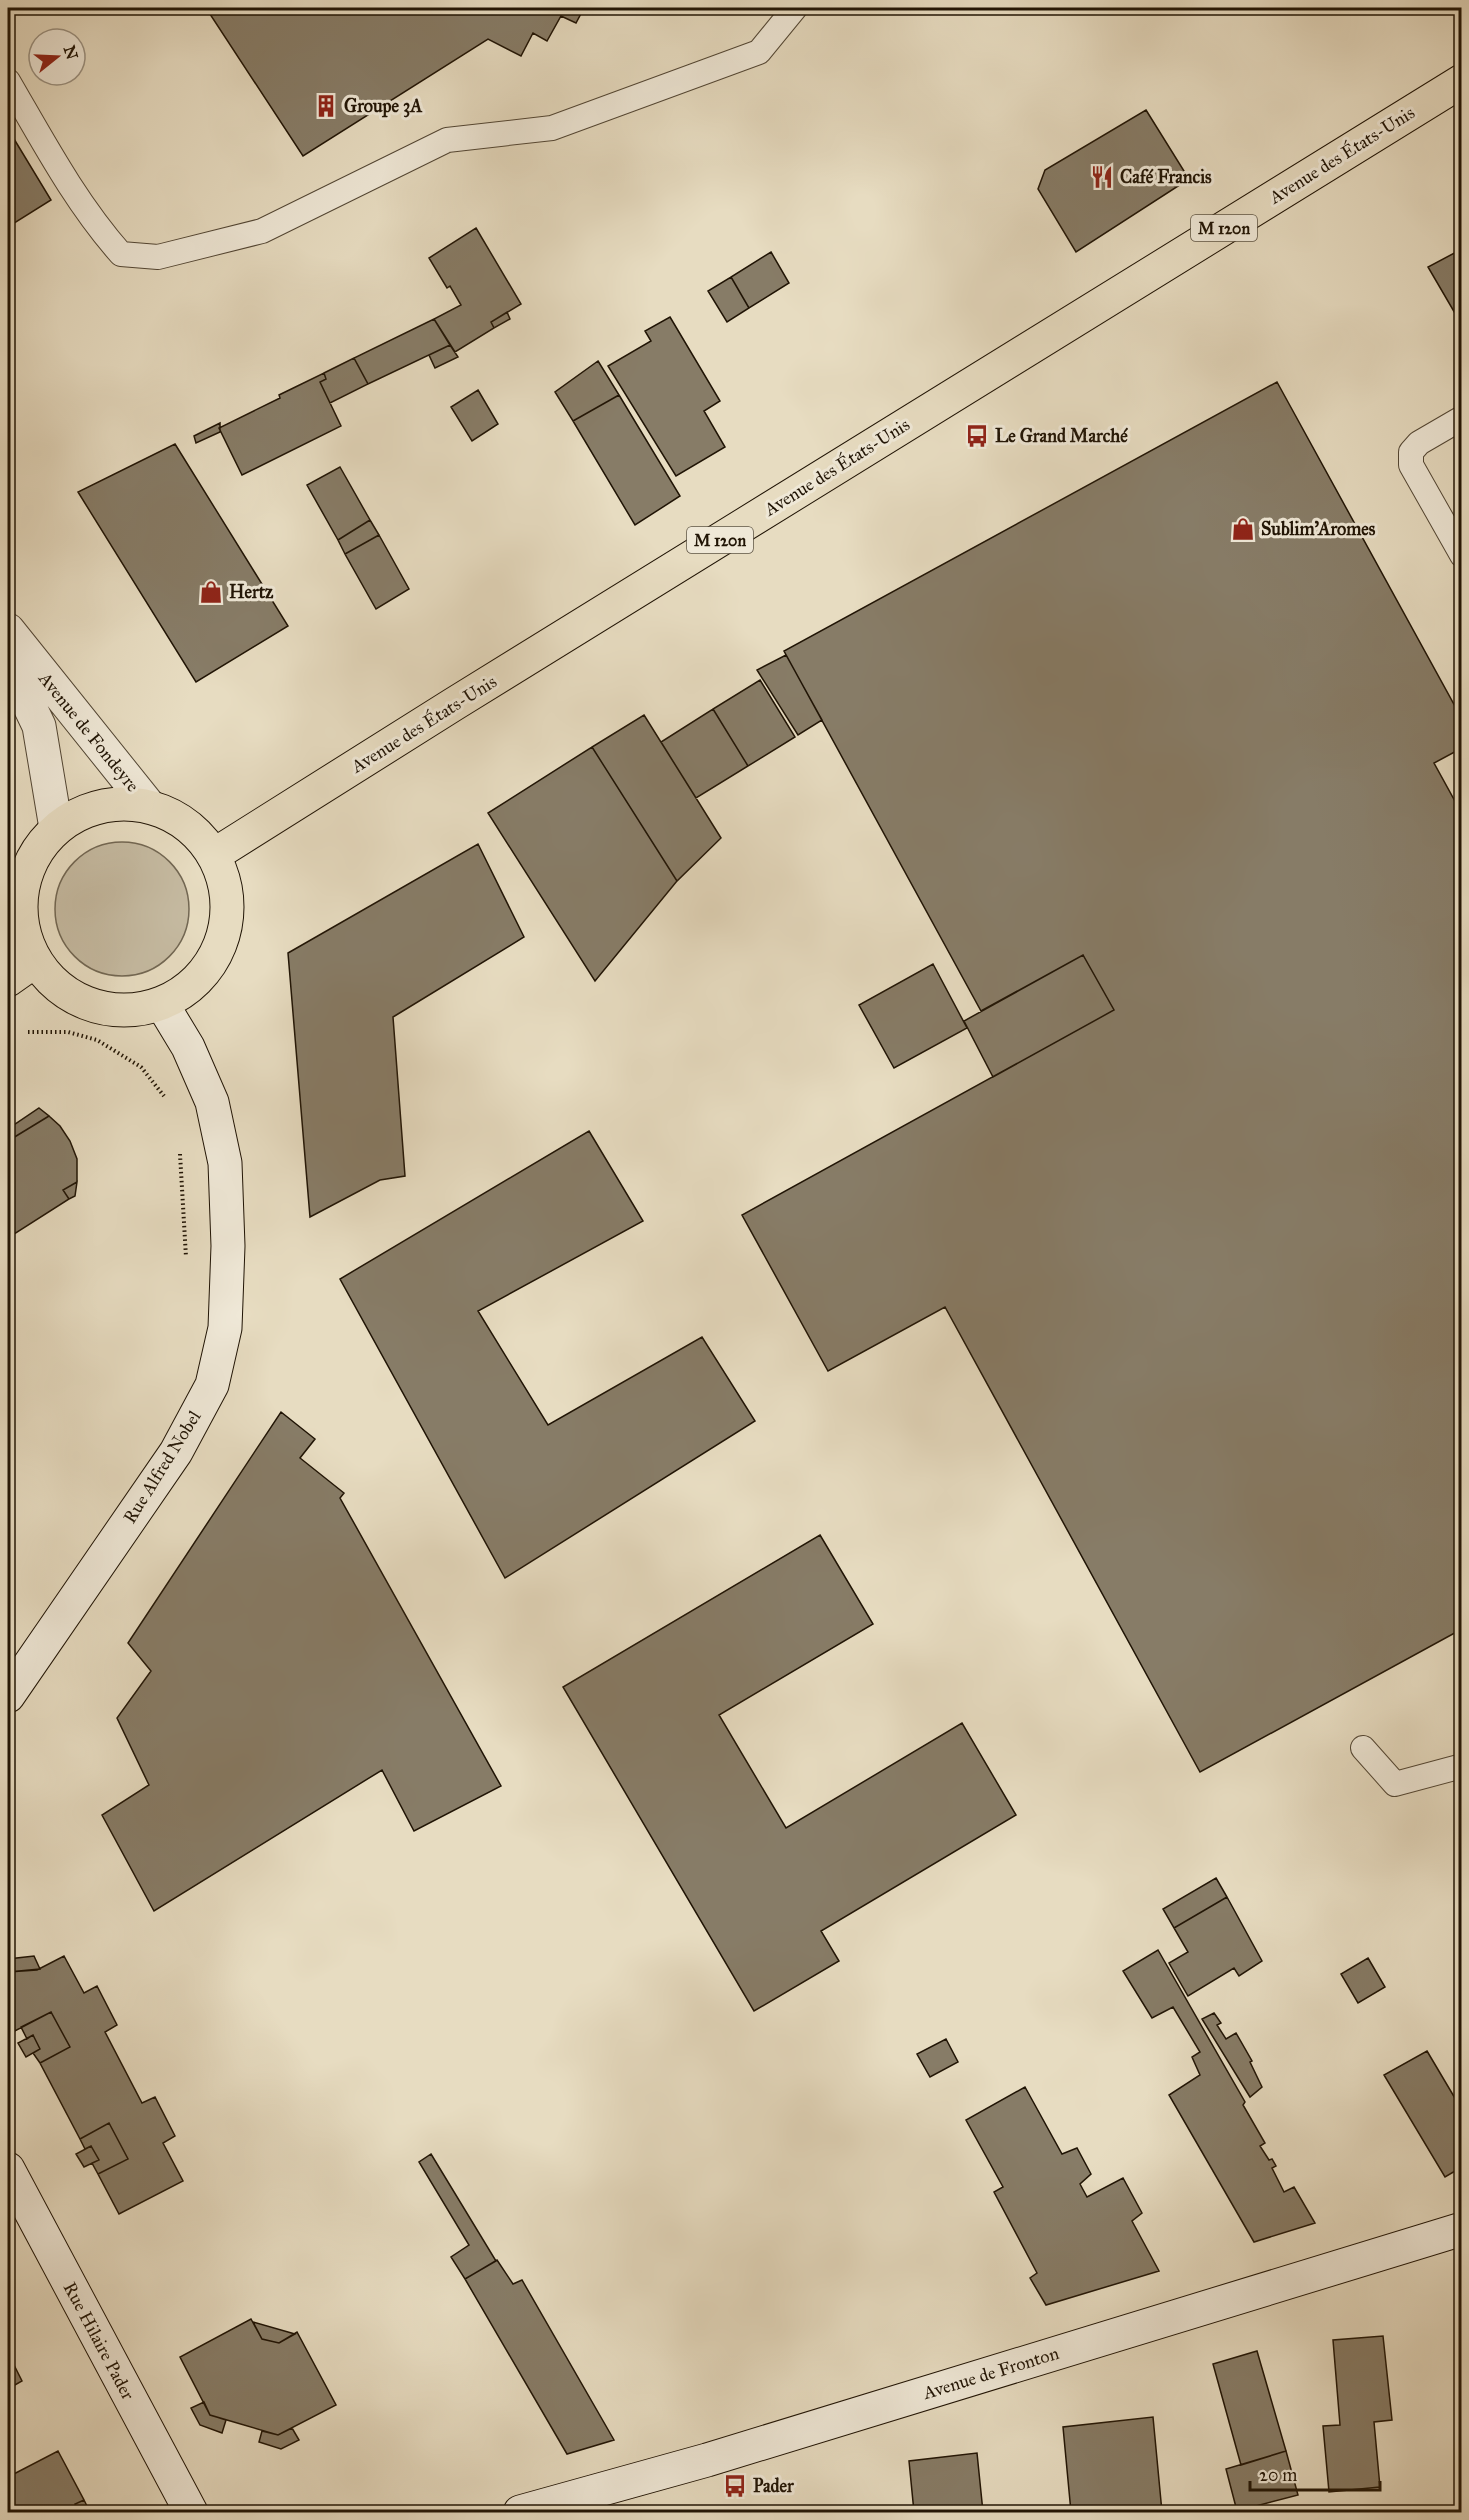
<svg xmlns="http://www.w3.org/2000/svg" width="1469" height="2520" font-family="'IM FELL Great Primer',serif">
<rect width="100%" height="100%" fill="#e7dcc1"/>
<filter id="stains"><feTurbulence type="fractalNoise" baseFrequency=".00333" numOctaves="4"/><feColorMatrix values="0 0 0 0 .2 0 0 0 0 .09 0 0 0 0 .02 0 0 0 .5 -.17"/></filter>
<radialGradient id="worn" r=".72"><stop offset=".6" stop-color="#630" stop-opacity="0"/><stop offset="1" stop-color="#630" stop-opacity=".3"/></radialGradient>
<path fill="#c5baa1" stroke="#726753" stroke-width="1.5" d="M55 909a67 67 0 1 1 134 0a67 67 0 1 1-134 0Z"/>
<path fill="#877c67" stroke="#201405" stroke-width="1.5" d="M 206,8 L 584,8 L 576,23 L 561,16 L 547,41 L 533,33 L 521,56 L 488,39 L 303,156 Z
M 1146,110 L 1189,179 L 1076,252 L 1038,189 L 1045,170 Z
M 8,129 L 51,200 L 8,227 Z
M 476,228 L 521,304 L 491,322 L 494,328 L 455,352 L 434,319 L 461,305 L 450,286 L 447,288 L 429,258 Z
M 1462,249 L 1462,312 L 1456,315 L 1428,267 Z
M 771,252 L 789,283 L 749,308 L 731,277 Z
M 731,277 L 749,308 L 727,322 L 708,291 Z
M 507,312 L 510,319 L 494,328 L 491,322 Z
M 670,317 L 720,401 L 704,411 L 725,447 L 676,476 L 608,366 L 651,341 L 645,331 Z
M 434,319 L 450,345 L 368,384 L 354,358 Z
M 450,345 L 458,357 L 435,368 L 429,355 Z
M 354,358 L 368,384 L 330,403 L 320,382 L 326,379 L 324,373 Z
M 598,361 L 619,395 L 573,421 L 555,392 Z
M 324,373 L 326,379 L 320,382 L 341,426 L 242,475 L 219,428 L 280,398 L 279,395 Z
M 1277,382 L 1462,719 L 1462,748 L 1434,763 L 1462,814 L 1462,1629 L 1200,1772 L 945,1307 L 828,1371 L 742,1215 L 1114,1010 L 1083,955 L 981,1011 L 784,651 Z
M 478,390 L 498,424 L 472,441 L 451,407 Z
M 619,395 L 680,496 L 635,525 L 573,421 Z
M 220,423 L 220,432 L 196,443 L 194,436 Z
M 175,444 L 288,626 L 196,682 L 78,492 Z
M 340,467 L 370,520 L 338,540 L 307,485 Z
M 370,520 L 379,535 L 345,554 L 338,540 Z
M 379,535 L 409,589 L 376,609 L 345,554 Z
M 786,655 L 822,720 L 798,735 L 757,670 Z
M 760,680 L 795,737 L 748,766 L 713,709 Z
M 713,709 L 748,766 L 696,798 L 661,742 Z
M 644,715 L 721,838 L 677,881 L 592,747 Z
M 592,747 L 677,881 L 595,981 L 488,813 Z
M 478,844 L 524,937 L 393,1017 L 405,1176 L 380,1180 L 310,1217 L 288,953 Z
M 1083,955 L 1114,1010 L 993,1077 L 964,1021 Z
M 933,964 L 967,1028 L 894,1068 L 859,1005 Z
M 39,1108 L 49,1116 L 8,1141 L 8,1129 Z
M 49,1116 L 60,1126 L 70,1141 L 77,1159 L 77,1182 L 63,1190 L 69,1199 L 8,1238 L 8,1141 Z
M 589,1131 L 643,1221 L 478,1311 L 548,1425 L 702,1337 L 755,1421 L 505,1578 L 340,1279 Z
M 77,1182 L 75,1196 L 69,1199 L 63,1190 Z
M 281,1412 L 315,1439 L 300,1458 L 344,1493 L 340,1498 L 501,1786 L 414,1831 L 382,1770 L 154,1911 L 102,1815 L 149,1785 L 117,1718 L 151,1671 L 128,1643 Z
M 820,1535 L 873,1624 L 719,1715 L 786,1828 L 962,1723 L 1016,1815 L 821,1931 L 839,1961 L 754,2011 L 563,1687 Z
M 1216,1878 L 1227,1897 L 1174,1928 L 1163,1909 Z
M 1227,1897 L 1262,1961 L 1239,1976 L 1234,1968 L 1188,1996 L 1169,1963 L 1188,1952 L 1174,1928 Z
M 1158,1950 L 1245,2102 L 1243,2105 L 1265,2143 L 1260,2146 L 1269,2160 L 1272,2159 L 1276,2166 L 1272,2168 L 1284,2192 L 1294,2187 L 1315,2223 L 1254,2242 L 1169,2095 L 1200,2075 L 1192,2057 L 1200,2052 L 1173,2007 L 1152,2018 L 1123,1971 Z
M 34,1956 L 40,1969 L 8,1972 L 8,1959 Z
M 64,1956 L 84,1993 L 97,1986 L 117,2025 L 105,2032 L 142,2103 L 155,2097 L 175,2136 L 163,2143 L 183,2181 L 119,2214 L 98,2174 L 128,2159 L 109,2123 L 80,2139 L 40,2063 L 70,2047 L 51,2012 L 13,2032 L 8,2015 L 8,1972 L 37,1970 Z
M 1368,1958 L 1385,1987 L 1358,2003 L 1341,1974 Z
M 51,2012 L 70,2047 L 40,2063 L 33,2053 L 40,2049 L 33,2035 L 27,2039 L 21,2027 Z
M 1214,2013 L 1221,2023 L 1217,2025 L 1226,2039 L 1236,2033 L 1252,2061 L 1250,2062 L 1262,2087 L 1250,2097 L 1202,2019 Z
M 33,2035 L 40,2049 L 26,2057 L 18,2043 Z
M 946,2039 L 958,2062 L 930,2077 L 917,2054 Z
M 1427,2051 L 1462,2110 L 1462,2167 L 1445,2177 L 1384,2075 Z
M 1025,2087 L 1062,2154 L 1077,2148 L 1091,2174 L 1080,2184 L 1087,2197 L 1123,2178 L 1142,2213 L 1132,2221 L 1159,2271 L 1046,2305 L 1030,2278 L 1037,2273 L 994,2192 L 1003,2187 L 966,2120 Z
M 109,2123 L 128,2159 L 98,2174 L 92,2163 L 99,2160 L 91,2146 L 85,2149 L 80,2139 Z
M 91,2146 L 99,2160 L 84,2167 L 76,2154 Z
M 431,2154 L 496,2261 L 465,2279 L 451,2257 L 469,2245 L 419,2162 Z
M 497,2260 L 513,2284 L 522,2280 L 614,2440 L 567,2454 L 465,2279 Z
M 251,2319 L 262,2339 L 279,2343 L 297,2332 L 336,2405 L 278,2435 L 210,2415 L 180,2357 Z
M 253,2322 L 295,2334 L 279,2343 L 262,2339 Z
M 1383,2336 L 1392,2420 L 1374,2422 L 1380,2487 L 1329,2492 L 1323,2426 L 1340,2425 L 1333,2340 Z
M 1257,2351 L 1286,2451 L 1241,2465 L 1213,2364 Z
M 8,2353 L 22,2381 L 8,2389 Z
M 204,2402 L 210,2415 L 226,2420 L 222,2433 L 200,2425 L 191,2408 Z
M 1153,2417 L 1162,2512 L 1071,2512 L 1063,2427 Z
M 292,2428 L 299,2440 L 281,2449 L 259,2442 L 262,2431 L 278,2435 Z
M 58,2451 L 84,2500 L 75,2504 L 79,2512 L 8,2512 L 8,2477 Z
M 1286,2451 L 1298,2495 L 1237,2511 L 1226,2469 Z
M 977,2453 L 983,2512 L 914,2512 L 909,2461 Z
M 84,2500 L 90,2512 L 79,2512 L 75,2504 Z"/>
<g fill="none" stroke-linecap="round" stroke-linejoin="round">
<g stroke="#524634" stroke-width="26">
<path id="lane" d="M 8,81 C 43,141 75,202 121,254 L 158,257 L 262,231 L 447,140 L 552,128 L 759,52 L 795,8
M 1462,418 L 1419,443 L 1411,452 L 1411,465 L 1462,555
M 1363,1748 L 1395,1784 L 1462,1766"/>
</g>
<g stroke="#524634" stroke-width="35">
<path id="street" d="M 8,630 L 149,806
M 8,661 L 39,726 L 56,828"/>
</g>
<g stroke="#201405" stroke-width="35">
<path id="secondary" d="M 8,1696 L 176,1452 L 212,1385 L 225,1328 L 228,1246 L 225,1163 L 212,1102 L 188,1047 L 162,1004
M 8,2169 L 191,2512
M 520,2512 L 707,2460 L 1462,2229"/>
</g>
<g stroke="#201405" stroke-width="35">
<path id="primary" d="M21 907a103 103 0 1 1 206 0a103 103 0 1 1-206 0Z
M 214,855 L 454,704 L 1462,81
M 8,980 L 35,961"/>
</g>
<path stroke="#201405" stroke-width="4" stroke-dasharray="1.5 3" stroke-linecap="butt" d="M 28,1032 L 68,1032 L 97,1040 L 141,1067 L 164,1096
M 180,1154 L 186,1257"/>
<use href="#lane" stroke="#efe8d7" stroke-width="24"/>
<use href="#street" stroke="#efe8d7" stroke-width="33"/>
<use href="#secondary" stroke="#efe8d7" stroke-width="33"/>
<use href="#primary" stroke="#e7dcc1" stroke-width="33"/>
</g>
<defs>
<g id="building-bare" transform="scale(1.8)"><path d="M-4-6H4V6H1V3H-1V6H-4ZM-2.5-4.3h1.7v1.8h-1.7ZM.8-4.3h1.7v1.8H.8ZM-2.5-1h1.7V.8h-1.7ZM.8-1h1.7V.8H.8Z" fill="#8f2418" stroke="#efe8d7" stroke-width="2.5" paint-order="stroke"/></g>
<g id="restaurant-bare" transform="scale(1.8)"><path d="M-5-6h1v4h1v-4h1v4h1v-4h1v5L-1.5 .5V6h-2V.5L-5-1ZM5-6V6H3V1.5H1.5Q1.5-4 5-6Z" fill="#8f2418" stroke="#efe8d7" stroke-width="2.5" paint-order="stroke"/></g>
<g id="bus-bare" transform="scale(1.8)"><path d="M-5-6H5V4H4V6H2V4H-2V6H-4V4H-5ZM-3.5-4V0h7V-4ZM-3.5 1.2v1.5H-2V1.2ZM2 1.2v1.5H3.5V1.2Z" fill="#8f2418" stroke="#efe8d7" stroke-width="2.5" paint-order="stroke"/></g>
<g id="shop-bare" transform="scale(1.8)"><path d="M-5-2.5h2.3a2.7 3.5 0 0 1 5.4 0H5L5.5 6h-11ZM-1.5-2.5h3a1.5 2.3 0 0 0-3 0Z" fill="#8f2418" stroke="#efe8d7" stroke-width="2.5" paint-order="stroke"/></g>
</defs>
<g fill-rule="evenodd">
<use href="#building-bare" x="326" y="106"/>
<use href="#restaurant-bare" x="1102" y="177"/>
<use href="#bus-bare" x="977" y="436"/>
<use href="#shop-bare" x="1243" y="529"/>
<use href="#shop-bare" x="211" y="592"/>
<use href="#bus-bare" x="735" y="2486"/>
</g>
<g text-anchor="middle" stroke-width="6" stroke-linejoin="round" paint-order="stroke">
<g fill="#efe8d7" stroke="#5e5444" stroke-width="1.5">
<rect x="1191" y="215" width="66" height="26" rx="4.5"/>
<rect x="687" y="527" width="66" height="26" rx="4.5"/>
</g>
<g font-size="16" font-weight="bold" fill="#201405">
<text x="1224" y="234">M 120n</text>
<text x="720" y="546">M 120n</text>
</g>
<g font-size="18" font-weight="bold" fill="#201405" stroke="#efe8d7" text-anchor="start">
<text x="344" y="112">Groupe 3A</text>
<text x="1120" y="183">Café Francis</text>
<text x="995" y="442">Le Grand Marché</text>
<text x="1261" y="535">Sublim'Aromes</text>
<text x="229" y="598">Hertz</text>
<text x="753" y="2492">Pader</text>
</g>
<g font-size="18" fill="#201405" stroke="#efe8d7">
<text transform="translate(1342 155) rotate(-32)" y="6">Avenue des États-Unis</text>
<text transform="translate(837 467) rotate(-32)" y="6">Avenue des États-Unis</text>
<text transform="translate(424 724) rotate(-32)" y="6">Avenue des États-Unis</text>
<text transform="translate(89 732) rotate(51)" y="6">Avenue de Fondeyre</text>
<text transform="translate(162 1467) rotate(-58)" y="6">Rue Alfred Nobel</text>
<text transform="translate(99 2341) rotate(62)" y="6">Rue Hilaire Pader</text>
<text transform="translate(991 2373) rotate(-17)" y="6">Avenue de Fronton</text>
</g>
</g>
<rect width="1469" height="2520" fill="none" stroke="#e7dcc1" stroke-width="30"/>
<rect x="9" y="9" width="1451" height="2502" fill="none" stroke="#201405" stroke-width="3"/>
<rect x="15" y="15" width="1439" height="2490" fill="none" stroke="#201405" stroke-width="1.5"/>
<g transform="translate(57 57) rotate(72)"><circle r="28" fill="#efe8d7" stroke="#9c9383" stroke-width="1.5"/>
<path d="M0-4.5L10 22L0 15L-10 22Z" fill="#8f2418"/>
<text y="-9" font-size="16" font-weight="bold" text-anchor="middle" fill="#201405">N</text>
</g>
<path d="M1250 2481v9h130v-9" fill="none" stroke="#201405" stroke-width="3"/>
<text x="1259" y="2481" font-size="18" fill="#201405" stroke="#efe8d7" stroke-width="4.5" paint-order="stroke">20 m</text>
<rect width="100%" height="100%" filter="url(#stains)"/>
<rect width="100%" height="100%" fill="url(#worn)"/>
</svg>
